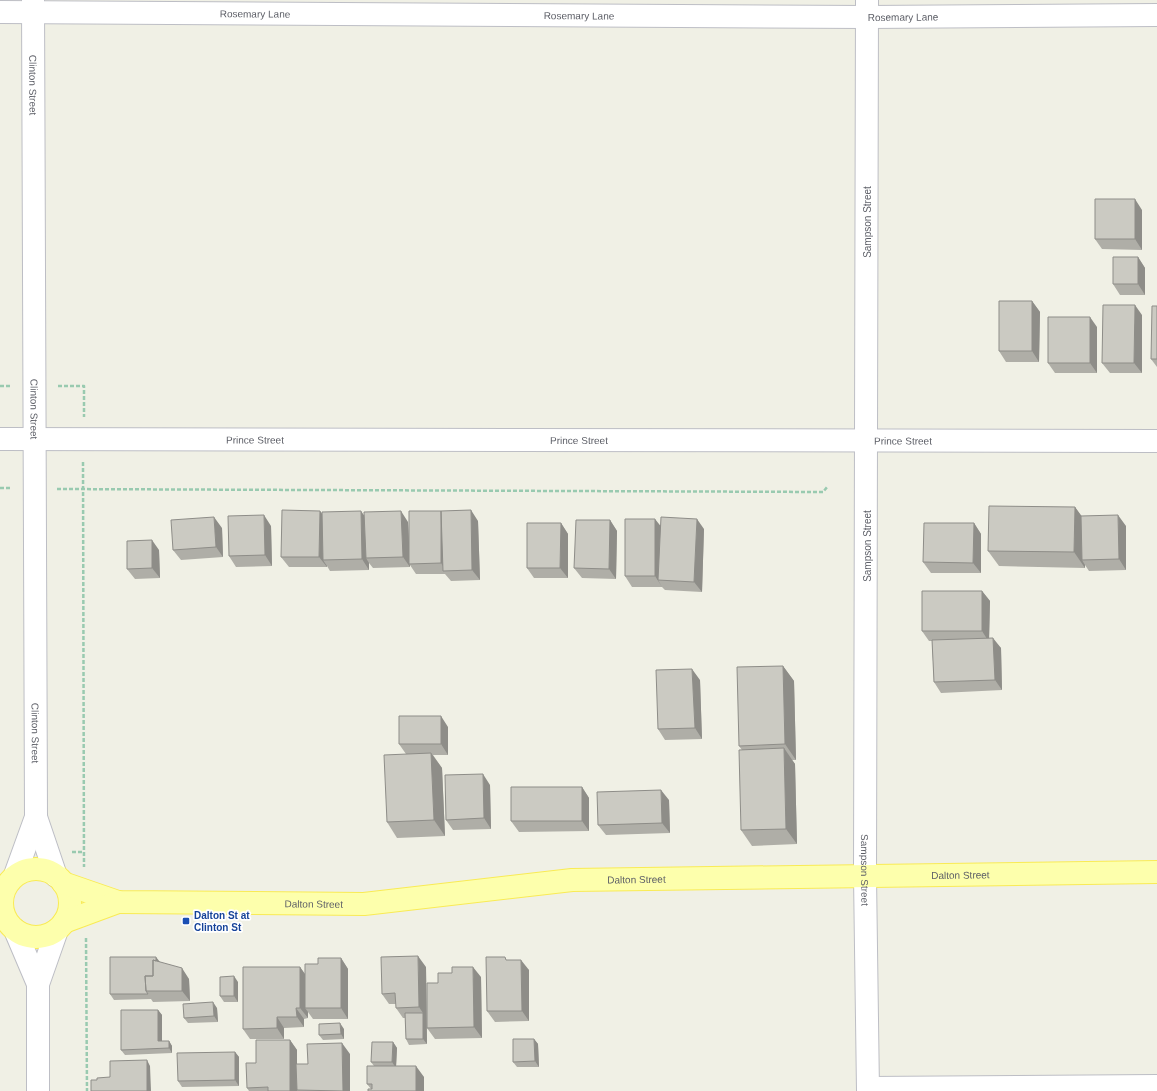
<svg xmlns="http://www.w3.org/2000/svg" width="1157" height="1091" font-family="Helvetica,sans-serif">
<rect width="100%" height="100%" fill="#f0f0e5"/>
<g fill="none" stroke-linecap="round" stroke-linejoin="round">
<g stroke="#bdbec5" stroke-width="24">
<g id="minor">
<path id="s1" d="M 33,0 L 36,817 L 56,876"/>
<path id="s2" d="M 867,0 L 865,876 L 868,1091"/>
<path id="s3" d="M 0,12 L 867,17 L 1157,15"/>
<path id="s4" d="M 0,439 L 1157,441"/>
<path d="M 15,875 L 36,817"/>
<path d="M 15,930 L 38,984"/>
<path d="M 868,1088 L 1157,1086"/>
<path d="M 38,1091 L 38,984 L 57,930"/>
</g>
</g>
<g stroke="#f9eb55" stroke-width="24">
<g id="major">
<circle cx="36" cy="903" r="34"/>
<path id="s5" d="M 63,883 L 118,902 L 364,904 L 572,880 L 1157,872"/>
<path d="M 64,922 L 118,902"/>
</g>
</g>
<path stroke="#99cab0" stroke-width="2.5" stroke-dasharray="4 2" stroke-linecap="butt" d="M 0,386 L 11,386
M 58,386 L 84,386 L 84,417
M 83,462 L 84,867
M 0,488 L 12,488
M 57,489 L 823,492 L 828,486
M 72,852 L 84,852
M 86,938 L 87,1091"/>
<use href="#minor" stroke="#fff" stroke-width="22"/>
<use href="#major" stroke="#fdffac" stroke-width="22"/>
</g>
<path fill="#afaea7" d="M 1142,210 L 1142,250 L 1102,249 L 1095,239 Z
M 1138,257 L 1145,268 L 1145,295 L 1120,295 L 1113,284 Z
M 1032,301 L 1040,312 L 1039,362 L 1006,362 L 999,351 Z
M 1157,306 L 1157,367 L 1151,359 Z
M 1142,315 L 1142,373 L 1110,373 L 1102,363 Z
M 1097,327 L 1097,373 L 1055,373 L 1048,363 Z
M 1075,507 L 1081,516 L 1126,526 L 1126,570 L 1089,571 L 1085,565 L 1085,568 L 999,566 L 988,551 Z
M 320,511 L 322,514 L 364,515 L 408,522 L 409,537 L 441,512 L 478,521 L 480,580 L 451,581 L 445,574 L 416,574 L 410,565 L 410,567 L 373,568 L 369,563 L 369,570 L 330,571 L 327,566 L 327,567 L 289,567 L 281,557 Z
M 610,520 L 617,531 L 616,579 L 582,578 L 574,568 Z
M 561,523 L 568,534 L 568,578 L 534,578 L 527,568 Z
M 974,523 L 981,534 L 981,573 L 931,573 L 923,562 Z
M 660,525 L 704,529 L 702,592 L 665,590 L 662,587 L 632,587 L 625,576 Z
M 271,526 L 272,566 L 236,567 L 229,556 Z
M 222,528 L 223,557 L 181,560 L 173,550 Z
M 159,550 L 160,578 L 135,579 L 127,569 Z
M 982,591 L 990,601 L 989,638 L 1001,648 L 1002,690 L 941,693 L 934,682 L 932,641 L 929,641 L 922,631 Z
M 783,666 L 794,681 L 796,760 L 792,760 L 795,764 L 797,844 L 752,846 L 741,830 L 742,750 L 739,746 Z
M 700,680 L 702,739 L 665,740 L 658,729 Z
M 448,727 L 448,755 L 433,755 L 442,768 L 445,836 L 397,838 L 387,822 L 406,754 L 399,744 Z
M 490,785 L 491,829 L 453,830 L 446,820 Z
M 582,787 L 589,798 L 589,831 L 519,832 L 511,821 Z
M 669,800 L 670,833 L 606,835 L 598,825 Z
M 341,958 L 348,969 L 348,1019 L 313,1019 L 308,1012 L 308,1018 L 304,1019 L 304,1027 L 284,1028 L 284,1039 L 250,1039 L 243,1029 L 300,967 L 305,974 L 318,964 Z
M 508,960 L 529,970 L 529,1021 L 495,1022 L 487,1011 Z
M 160,962 L 189,979 L 190,1001 L 153,1002 L 151,999 L 114,1000 L 110,994 Z
M 426,967 L 427,1044 L 409,1045 L 406,1039 L 405,1018 L 403,1018 L 396,1008 L 396,1004 L 389,1004 L 382,994 Z
M 481,977 L 482,1038 L 435,1039 L 427,1028 L 438,983 Z
M 238,982 L 238,1002 L 224,1002 L 220,996 Z
M 217,1008 L 218,1022 L 188,1023 L 184,1018 Z
M 158,1010 L 162,1015 L 162,1041 L 169,1041 L 172,1046 L 172,1053 L 125,1055 L 121,1050 Z
M 344,1029 L 344,1039 L 323,1040 L 319,1035 Z
M 534,1039 L 538,1044 L 539,1067 L 517,1067 L 513,1062 Z
M 290,1040 L 297,1050 L 297,1064 L 308,1064 L 350,1054 L 350,1091 L 249,1091 L 247,1088 L 256,1063 Z
M 393,1042 L 397,1048 L 396,1066 L 424,1077 L 424,1091 L 368,1091 L 371,1089 L 367,1084 L 374,1066 L 371,1062 Z
M 235,1052 L 239,1057 L 239,1086 L 182,1087 L 178,1081 Z"/>
<path fill="#8e8d88" d="M 1135,199 L 1142,210 L 1142,250 L 1135,239 Z
M 1138,257 L 1145,268 L 1145,295 L 1138,284 Z
M 1032,301 L 1040,312 L 1039,362 L 1032,351 Z
M 1135,305 L 1142,315 L 1142,373 L 1134,363 Z
M 1090,317 L 1097,327 L 1097,373 L 1090,363 Z
M 1075,507 L 1086,522 L 1082,560 L 1085,565 L 1085,568 L 1074,552 Z
M 471,510 L 478,521 L 480,580 L 472,570 Z
M 320,511 L 327,521 L 323,560 L 327,566 L 327,567 L 319,557 Z
M 361,511 L 368,521 L 366,558 L 369,563 L 369,570 L 362,559 Z
M 401,511 L 408,522 L 410,564 L 409,564 L 410,565 L 410,567 L 403,557 Z
M 441,511 L 448,522 L 446,571 L 441,563 Z
M 264,515 L 271,526 L 272,566 L 265,555 Z
M 1118,515 L 1126,526 L 1126,570 L 1119,559 Z
M 214,517 L 222,528 L 223,557 L 216,547 Z
M 655,519 L 663,529 L 658,580 L 662,587 L 655,576 Z
M 697,519 L 704,529 L 702,592 L 694,582 Z
M 610,520 L 617,531 L 616,579 L 609,569 Z
M 561,523 L 568,534 L 568,578 L 560,568 Z
M 974,523 L 981,534 L 981,573 L 973,563 Z
M 152,540 L 159,550 L 160,578 L 152,568 Z
M 982,591 L 990,601 L 989,642 L 982,631 Z
M 993,638 L 1001,648 L 1002,690 L 995,680 Z
M 783,666 L 794,681 L 796,760 L 785,744 Z
M 692,669 L 700,680 L 702,739 L 695,728 Z
M 441,716 L 448,727 L 448,755 L 441,744 Z
M 784,748 L 795,764 L 797,844 L 786,829 Z
M 431,753 L 442,768 L 445,836 L 434,820 Z
M 483,774 L 490,785 L 491,829 L 484,818 Z
M 582,787 L 589,798 L 589,831 L 582,821 Z
M 661,790 L 669,800 L 670,833 L 662,823 Z
M 418,956 L 426,967 L 427,1044 L 423,1039 L 423,1013 L 419,1007 Z
M 156,957 L 160,962 L 156,981 Z
M 341,958 L 348,969 L 348,1019 L 341,1008 Z
M 521,960 L 529,970 L 529,1021 L 522,1011 Z
M 300,967 L 307,977 L 305,1008 L 308,1012 L 308,1018 L 300,1008 Z
M 473,967 L 481,977 L 482,1038 L 474,1027 Z
M 182,968 L 189,979 L 190,1001 L 182,991 Z
M 234,976 L 238,982 L 238,1002 L 234,996 Z
M 213,1002 L 217,1008 L 218,1022 L 214,1016 Z
M 296,1008 L 304,1019 L 304,1027 L 297,1017 Z
M 158,1010 L 162,1015 L 162,1046 L 158,1041 Z
M 277,1017 L 284,1028 L 284,1039 L 277,1028 Z
M 340,1023 L 344,1029 L 344,1039 L 341,1034 Z
M 534,1039 L 538,1044 L 539,1067 L 535,1061 Z
M 290,1040 L 297,1050 L 297,1091 L 290,1091 Z
M 169,1041 L 172,1046 L 172,1053 L 169,1048 Z
M 393,1042 L 397,1048 L 396,1068 L 392,1062 Z
M 342,1043 L 350,1054 L 350,1091 L 343,1091 Z
M 235,1052 L 239,1057 L 239,1086 L 235,1080 Z
M 147,1060 L 150,1066 L 151,1091 L 147,1091 Z
M 416,1066 L 424,1077 L 424,1091 L 416,1091 Z"/>
<path fill="#cbcac2" stroke="#8e8d88" d="M 1095,199 L 1135,199 L 1135,239 L 1095,239 Z
M 1113,257 L 1138,257 L 1138,284 L 1113,284 Z
M 999,301 L 1032,301 L 1032,351 L 999,351 Z
M 1103,305 L 1135,305 L 1134,363 L 1102,363 Z
M 1152,306 L 1157,306 L 1157,359 L 1151,359 Z
M 1048,317 L 1090,317 L 1090,363 L 1048,363 Z
M 989,506 L 1075,507 L 1074,552 L 988,551 Z
M 282,510 L 320,511 L 319,557 L 281,557 Z
M 471,510 L 472,570 L 443,571 L 441,511 Z
M 361,511 L 362,559 L 323,560 L 322,512 Z
M 401,511 L 403,557 L 366,558 L 364,512 Z
M 409,511 L 441,511 L 441,563 L 409,564 Z
M 264,515 L 265,555 L 229,556 L 228,516 Z
M 1118,515 L 1119,559 L 1082,560 L 1081,516 Z
M 214,517 L 216,547 L 173,550 L 171,520 Z
M 661,517 L 697,519 L 694,582 L 658,580 Z
M 625,519 L 655,519 L 655,576 L 625,576 Z
M 576,520 L 610,520 L 609,569 L 574,568 Z
M 527,523 L 561,523 L 560,568 L 527,568 Z
M 924,523 L 974,523 L 973,563 L 923,562 Z
M 152,540 L 152,568 L 127,569 L 127,541 Z
M 922,591 L 982,591 L 982,631 L 922,631 Z
M 993,638 L 995,680 L 934,682 L 932,640 Z
M 783,666 L 785,744 L 739,746 L 737,667 Z
M 692,669 L 695,728 L 658,729 L 656,670 Z
M 399,716 L 441,716 L 441,744 L 399,744 Z
M 784,748 L 786,829 L 741,830 L 739,750 Z
M 431,753 L 434,820 L 387,822 L 384,755 Z
M 483,774 L 484,818 L 446,820 L 445,775 Z
M 511,787 L 582,787 L 582,821 L 511,821 Z
M 661,790 L 662,823 L 598,825 L 597,792 Z
M 418,956 L 419,1007 L 396,1008 L 395,993 L 382,994 L 381,957 Z
M 110,957 L 156,957 L 156,961 L 153,960 L 153,976 L 145,976 L 146,991 L 148,994 L 110,994 Z
M 486,957 L 505,957 L 506,960 L 521,960 L 522,1011 L 487,1011 Z
M 318,958 L 341,958 L 341,1008 L 305,1008 L 305,964 L 318,964 Z
M 153,960 L 182,968 L 182,991 L 146,991 L 145,976 L 153,976 Z
M 243,967 L 300,967 L 300,1008 L 296,1008 L 297,1017 L 277,1017 L 277,1028 L 243,1029 Z
M 452,967 L 473,967 L 474,1027 L 427,1028 L 427,983 L 438,983 L 438,973 L 452,973 Z
M 234,976 L 234,996 L 220,996 L 220,977 Z
M 213,1002 L 214,1016 L 184,1018 L 183,1004 Z
M 121,1010 L 158,1010 L 158,1041 L 169,1041 L 169,1048 L 121,1050 Z
M 405,1013 L 423,1013 L 423,1039 L 406,1039 Z
M 340,1023 L 341,1034 L 319,1035 L 319,1024 Z
M 513,1039 L 534,1039 L 535,1061 L 513,1062 Z
M 256,1040 L 290,1040 L 290,1091 L 268,1091 L 268,1087 L 247,1088 L 246,1063 L 256,1063 Z
M 372,1042 L 393,1042 L 392,1062 L 371,1062 Z
M 342,1043 L 343,1091 L 297,1090 L 296,1064 L 308,1064 L 307,1044 Z
M 235,1052 L 235,1080 L 178,1081 L 177,1053 Z
M 147,1060 L 147,1091 L 91,1091 L 91,1080 L 97,1080 L 97,1078 L 110,1077 L 110,1061 Z
M 367,1066 L 416,1066 L 416,1091 L 368,1091 L 368,1089 L 372,1089 L 372,1084 L 367,1084 Z"/>
<rect fill="#1a4fb4" stroke="#fff" stroke-width="1.5" x="182" y="917" width="8" height="8" rx="2"/>
<g text-anchor="middle" stroke-width="3.5" stroke-linejoin="round" paint-order="stroke">
<g font-size="10" fill="#5d5f67" stroke="#fff">
<text dy="4" stroke="none"><textPath href="#s3" startOffset="255">Rosemary Lane</textPath></text>
<text dy="4" stroke="none"><textPath href="#s3" startOffset="579">Rosemary Lane</textPath></text>
<text dy="4" stroke="none"><textPath href="#s3" startOffset="903">Rosemary Lane</textPath></text>
<text dy="4" stroke="none"><textPath href="#s1" startOffset="85">Clinton Street</textPath></text>
<text transform="translate(867 222) rotate(-90)" y="4">Sampson Street</text>
<text dy="4" stroke="none"><textPath href="#s1" startOffset="409">Clinton Street</textPath></text>
<text dy="4" stroke="none"><textPath href="#s4" startOffset="255">Prince Street</textPath></text>
<text dy="4" stroke="none"><textPath href="#s4" startOffset="579">Prince Street</textPath></text>
<text dy="4" stroke="none"><textPath href="#s4" startOffset="903">Prince Street</textPath></text>
<text transform="translate(867 546) rotate(-90)" y="4">Sampson Street</text>
<text dy="4" stroke="none"><textPath href="#s1" startOffset="733">Clinton Street</textPath></text>
<text dy="4" stroke="none"><textPath href="#s2" startOffset="870">Sampson Street</textPath></text>
<text dy="4" stroke="none"><textPath href="#s5" startOffset="902">Dalton Street</textPath></text>
<text dy="4" stroke="none"><textPath href="#s5" startOffset="578">Dalton Street</textPath></text>
<text dy="4" stroke="none"><textPath href="#s5" startOffset="254">Dalton Street</textPath></text>
</g>
<g font-size="10" font-weight="bold" fill="#164399" stroke="#fff" text-anchor="start">
<text x="194" y="919">Dalton St at<tspan x="194" dy="12">Clinton St</tspan></text>
</g>
</g>
</svg>
